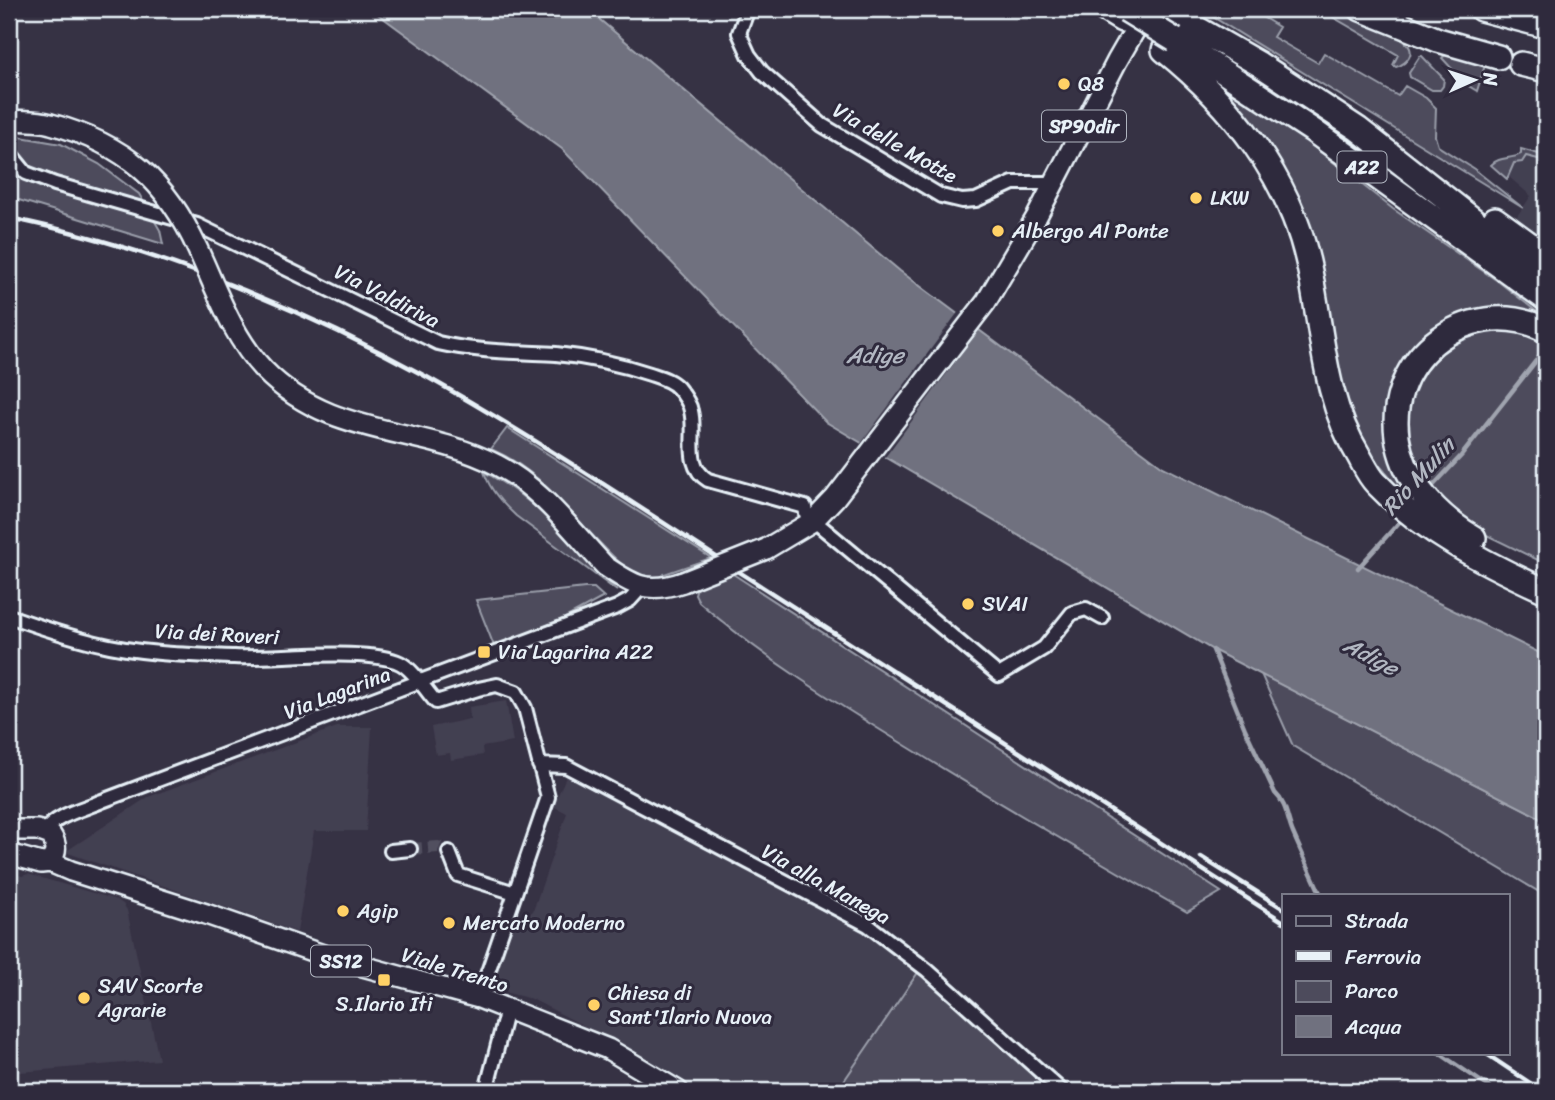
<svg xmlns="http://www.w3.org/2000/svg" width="1555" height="1100" font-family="Sriracha,sans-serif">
<rect width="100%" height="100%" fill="#363244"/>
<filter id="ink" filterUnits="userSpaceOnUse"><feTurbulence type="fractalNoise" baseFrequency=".0143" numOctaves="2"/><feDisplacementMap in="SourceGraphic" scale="14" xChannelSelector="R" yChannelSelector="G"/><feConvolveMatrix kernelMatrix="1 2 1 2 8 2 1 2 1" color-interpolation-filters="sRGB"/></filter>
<g filter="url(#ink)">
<path fill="#433f51" d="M 1526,156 L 1546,161 L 1546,243 L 1515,219 L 1531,196 L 1509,177 L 1514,163 Z
M 506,701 L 513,742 L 482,747 L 483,755 L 451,760 L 450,753 L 436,755 L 431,727 L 470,719 L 469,707 Z
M 337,727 L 372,727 L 366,831 L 314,831 L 297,932 L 65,852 L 148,797 Z
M 566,777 L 588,783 L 842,918 L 919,971 L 837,1091 L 698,1091 L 648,1059 L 532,999 L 508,993 L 501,985 L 494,975 L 507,932 L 533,911 L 567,813 L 553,806 Z
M 9,868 L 11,873 L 22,876 L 28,874 L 117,900 L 123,904 L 127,910 L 159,1060 L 9,1073 Z"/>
<path fill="#4d4b5c" stroke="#9a9eaa" stroke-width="2" d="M 1200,9 L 1258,9 L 1256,13 L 1279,27 L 1273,37 L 1318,63 L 1324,53 L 1398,96 L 1405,86 L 1426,98 L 1436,108 L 1435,136 L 1438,146 L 1474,169 L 1523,208 Z
M 1319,9 C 1327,9 1339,7 1347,9 C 1357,12 1398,35 1406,43 C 1417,53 1406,64 1396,67 L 1393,65 L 1398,55 Z
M 1445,55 L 1485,65 L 1477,91 L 1467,85 L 1442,58 Z
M 1420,56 L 1422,56 L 1444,79 L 1443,86 L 1440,90 L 1432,90 L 1410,77 L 1409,73 Z
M 1214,78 L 1295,132 L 1393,209 L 1499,282 L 1546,319 C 1526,312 1505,304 1483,311 C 1470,315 1408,375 1393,388 L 1423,510 C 1403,493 1383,472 1369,450 C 1343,409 1337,360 1330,313 C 1324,279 1317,246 1305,214 C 1286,160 1253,119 1214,78 Z
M 9,135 L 61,144 L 99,164 L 139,194 L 160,230 L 163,244 L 9,197 Z
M 1521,149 L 1546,156 L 1546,161 L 1526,156 L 1522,162 L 1514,163 L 1507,179 L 1491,165 C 1499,156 1511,160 1521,154 Z
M 1503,325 L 1546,337 L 1546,564 L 1462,523 L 1415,469 L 1405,423 L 1411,384 L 1441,344 Z
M 507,428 L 711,558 L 664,574 L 661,578 L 636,574 L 626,568 C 580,529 549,474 491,449 Z
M 484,472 C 537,498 576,549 617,591 L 516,516 C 502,503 490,490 484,472 Z
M 733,574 L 1221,892 L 1187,912 C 1093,858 1000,804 908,747 C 836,703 763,658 699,602 L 695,594 L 698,584 Z
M 585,588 L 594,588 L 604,597 L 554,624 L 494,646 L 476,600 Z
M 1261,674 L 1535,815 L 1546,823 L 1546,896 L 1293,746 Z
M 919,971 L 1054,1091 L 837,1091 Z"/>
<path fill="#70717f" stroke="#a0a4af" stroke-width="2" d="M 371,9 L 587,9 L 900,271 L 1163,467 L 1546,656 L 1546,823 L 1535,815 L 1213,650 L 826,422 L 562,149 Z"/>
<path fill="#363244" d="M 959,311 L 981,327 L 883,460 L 859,446 Z"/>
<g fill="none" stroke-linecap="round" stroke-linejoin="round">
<path stroke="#a0a4af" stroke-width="4.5" d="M 1429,490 L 1461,456 L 1546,348
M 1358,568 L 1404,517
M 1213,650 L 1245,729 L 1275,793 C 1287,804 1287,819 1293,833 C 1302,854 1312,875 1321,895
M 1439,1053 L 1495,1091"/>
<path stroke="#514f5f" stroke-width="12" stroke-dasharray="12 6" stroke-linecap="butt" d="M 410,849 L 438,847 L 449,852"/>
<g stroke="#e8f1f8" stroke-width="18">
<path id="minor" d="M 748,9 L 739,33 L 749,55 L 762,72 L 822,125 L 941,196 L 962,201 L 976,200 L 1013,183 L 1053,183
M 9,152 L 26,173 L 55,184 L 197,225 L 438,343 C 477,352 516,352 556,354 C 587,357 620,364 650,374 C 659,377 671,380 678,388 C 683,394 690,404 691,411 C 697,434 683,465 708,480 L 805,507 L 806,514 L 999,675 L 1044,648 L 1072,613 L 1086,609 L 1102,618
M 9,616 C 37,626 66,636 96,643 C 140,654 189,655 234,657 C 274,659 367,647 400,663 C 414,670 425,690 436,702 L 478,689 L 497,685 L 516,692 L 525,708 L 548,797 L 479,998
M 539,765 L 566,766 L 868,925 L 927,970 L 1062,1091
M 45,831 C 56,815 84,809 102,801 L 617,607 L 630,600 L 641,588
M 391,851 L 410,849
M 449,852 L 458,875 L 515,893
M 486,1091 L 507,1009"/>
</g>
<g stroke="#e8f1f8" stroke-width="24">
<path id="primary" d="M 766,549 L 813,521 L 835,498 L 986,302 L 1037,216 L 1117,61 L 1147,9
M 605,566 C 634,586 648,594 683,582
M 9,830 L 37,830 L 51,835 C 57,844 57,853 50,862 L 41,863 L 9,854
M 50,862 L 71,871 L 206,914 L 326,956 L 479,998 L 608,1049 L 678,1091"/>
</g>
<g stroke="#e8f1f8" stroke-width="28">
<path id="motorway" d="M 1104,9 L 1122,20
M 1163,9 L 1259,64 L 1358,129 L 1546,277
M 1361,9 L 1438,40 L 1498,57
M 1481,9 L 1546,26
M 1175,40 L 1312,130 L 1546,299
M 1164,50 C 1231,104 1289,176 1308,262 C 1323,328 1322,396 1359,456 C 1364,465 1369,476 1376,483 C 1422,531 1486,564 1546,591
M 1521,64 L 1546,70
M 1495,219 L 1546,256
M 1474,538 C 1442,519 1410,488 1400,451 C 1376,364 1466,290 1546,330"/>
</g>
<use href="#minor" stroke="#2f2a3d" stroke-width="12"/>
<use href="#primary" stroke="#2f2a3d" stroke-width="19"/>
<use href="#motorway" stroke="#2f2a3d" stroke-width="23"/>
<path stroke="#e8f1f8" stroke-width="4.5" d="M 9,218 C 150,246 301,308 427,377 C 534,437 636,505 739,572 C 921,688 1102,806 1284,922
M 1201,857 L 1284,909
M 1485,1053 L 1542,1091"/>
<g stroke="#e8f1f8" stroke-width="24" stroke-linecap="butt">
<path id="primary-bridge" d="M 9,120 C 22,121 38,120 51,124 C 125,144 167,181 198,250 C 217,291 232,336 264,370 C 331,439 420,425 497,465 C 541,488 572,531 605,566
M 683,582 L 766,549"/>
</g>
<g stroke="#e8f1f8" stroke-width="28" stroke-linecap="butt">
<path id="motorway-bridge" d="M 1126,10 L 1175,40"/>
</g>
<use href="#primary-bridge" stroke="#2f2a3d" stroke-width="19"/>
<use href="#motorway-bridge" stroke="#2f2a3d" stroke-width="23"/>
</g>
</g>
<g fill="#ffd166" stroke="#2f2a3d" stroke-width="2.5">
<circle cx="1064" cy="84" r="7"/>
<circle cx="1196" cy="198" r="7"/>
<circle cx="998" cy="231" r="7"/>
<circle cx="968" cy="604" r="7"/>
<rect x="477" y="645" width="14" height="14" rx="3.5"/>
<circle cx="343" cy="911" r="7"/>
<circle cx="449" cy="923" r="7"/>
<rect x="377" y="973" width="14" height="14" rx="3.5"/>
<circle cx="84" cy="998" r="7"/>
<circle cx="594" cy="1005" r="7"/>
</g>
<g text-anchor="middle" stroke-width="6" stroke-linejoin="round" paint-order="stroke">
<g fill="#2f2a3d" stroke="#b0b5c0" stroke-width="2">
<rect x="1042" y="110.5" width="84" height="31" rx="5"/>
<rect x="1337.5" y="151.5" width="49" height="31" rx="5"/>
<rect x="311" y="945.5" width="60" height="31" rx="5"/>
</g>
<g font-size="19" font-weight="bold" fill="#e8f1f8">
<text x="1084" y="133">SP90dir</text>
<text x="1362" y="174">A22</text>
<text x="341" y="968">SS12</text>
</g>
<g font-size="21" fill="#e8f1f8" stroke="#2f2a3d" text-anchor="start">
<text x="1078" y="91">Q8</text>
<text x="1210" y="205">LKW</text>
<text x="1012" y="238">Albergo Al Ponte</text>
<text x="982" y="611">SVAI</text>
<text x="498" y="659">Via Lagarina A22</text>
<text x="357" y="918">Agip</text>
<text x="463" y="930">Mercato Moderno</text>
<text x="98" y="993">SAV Scorte<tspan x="98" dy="24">Agrarie</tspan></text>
<text x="608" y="1000">Chiesa di<tspan x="608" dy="24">Sant'Ilario Nuova</tspan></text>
<text x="384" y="1011" text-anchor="middle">S.Ilario Iti</text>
</g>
<g font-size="21" fill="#e8f1f8" stroke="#2f2a3d">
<text transform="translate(895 143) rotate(30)" y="7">Via delle Motte</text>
<text transform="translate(387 296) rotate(27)" y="7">Via Valdiriva</text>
<text transform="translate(217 634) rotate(3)" y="7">Via dei Roveri</text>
<text transform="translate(337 693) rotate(-21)" y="7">Via Lagarina</text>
<text transform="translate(826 884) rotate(29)" y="7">Via alla Manega</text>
<text transform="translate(455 970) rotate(17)" y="7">Viale Trento</text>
</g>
<g font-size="23" font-style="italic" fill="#b2b7c2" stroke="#2f2a3d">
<text x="875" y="363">Adige</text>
<text transform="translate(1418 476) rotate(-48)" y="8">Rio Mulin</text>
<text transform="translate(1371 656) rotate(28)" y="8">Adige</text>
</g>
</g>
<rect width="1555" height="1100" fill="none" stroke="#2f2a3d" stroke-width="35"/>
<rect x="18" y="18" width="1520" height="1065" fill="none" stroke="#e8f1f8" stroke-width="2.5" filter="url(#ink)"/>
<rect x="1282" y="894" width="228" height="161" fill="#2f2a3d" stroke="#797a88" stroke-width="2"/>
<rect x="1296" y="916" width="35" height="10" fill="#2f2a3d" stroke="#797a88" stroke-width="2"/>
<text x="1345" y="928" font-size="21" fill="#e8f1f8">Strada</text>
<rect x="1296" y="951" width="35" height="10" fill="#e8f1f8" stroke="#797a88" stroke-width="2"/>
<text x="1345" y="964" font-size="21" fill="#e8f1f8">Ferrovia</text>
<rect x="1296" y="981" width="35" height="21" fill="#4d4b5c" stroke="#797a88" stroke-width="2"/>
<text x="1345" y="998" font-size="21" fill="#e8f1f8">Parco</text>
<rect x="1296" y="1016" width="35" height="21" fill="#70717f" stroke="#797a88" stroke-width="2"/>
<text x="1345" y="1034" font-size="21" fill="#e8f1f8">Acqua</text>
<g transform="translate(1474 80) rotate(87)" stroke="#2f2a3d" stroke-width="5" paint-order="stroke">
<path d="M0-5L12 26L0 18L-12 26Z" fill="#e8f1f8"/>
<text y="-10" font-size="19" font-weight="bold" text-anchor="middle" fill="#e8f1f8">N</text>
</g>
</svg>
